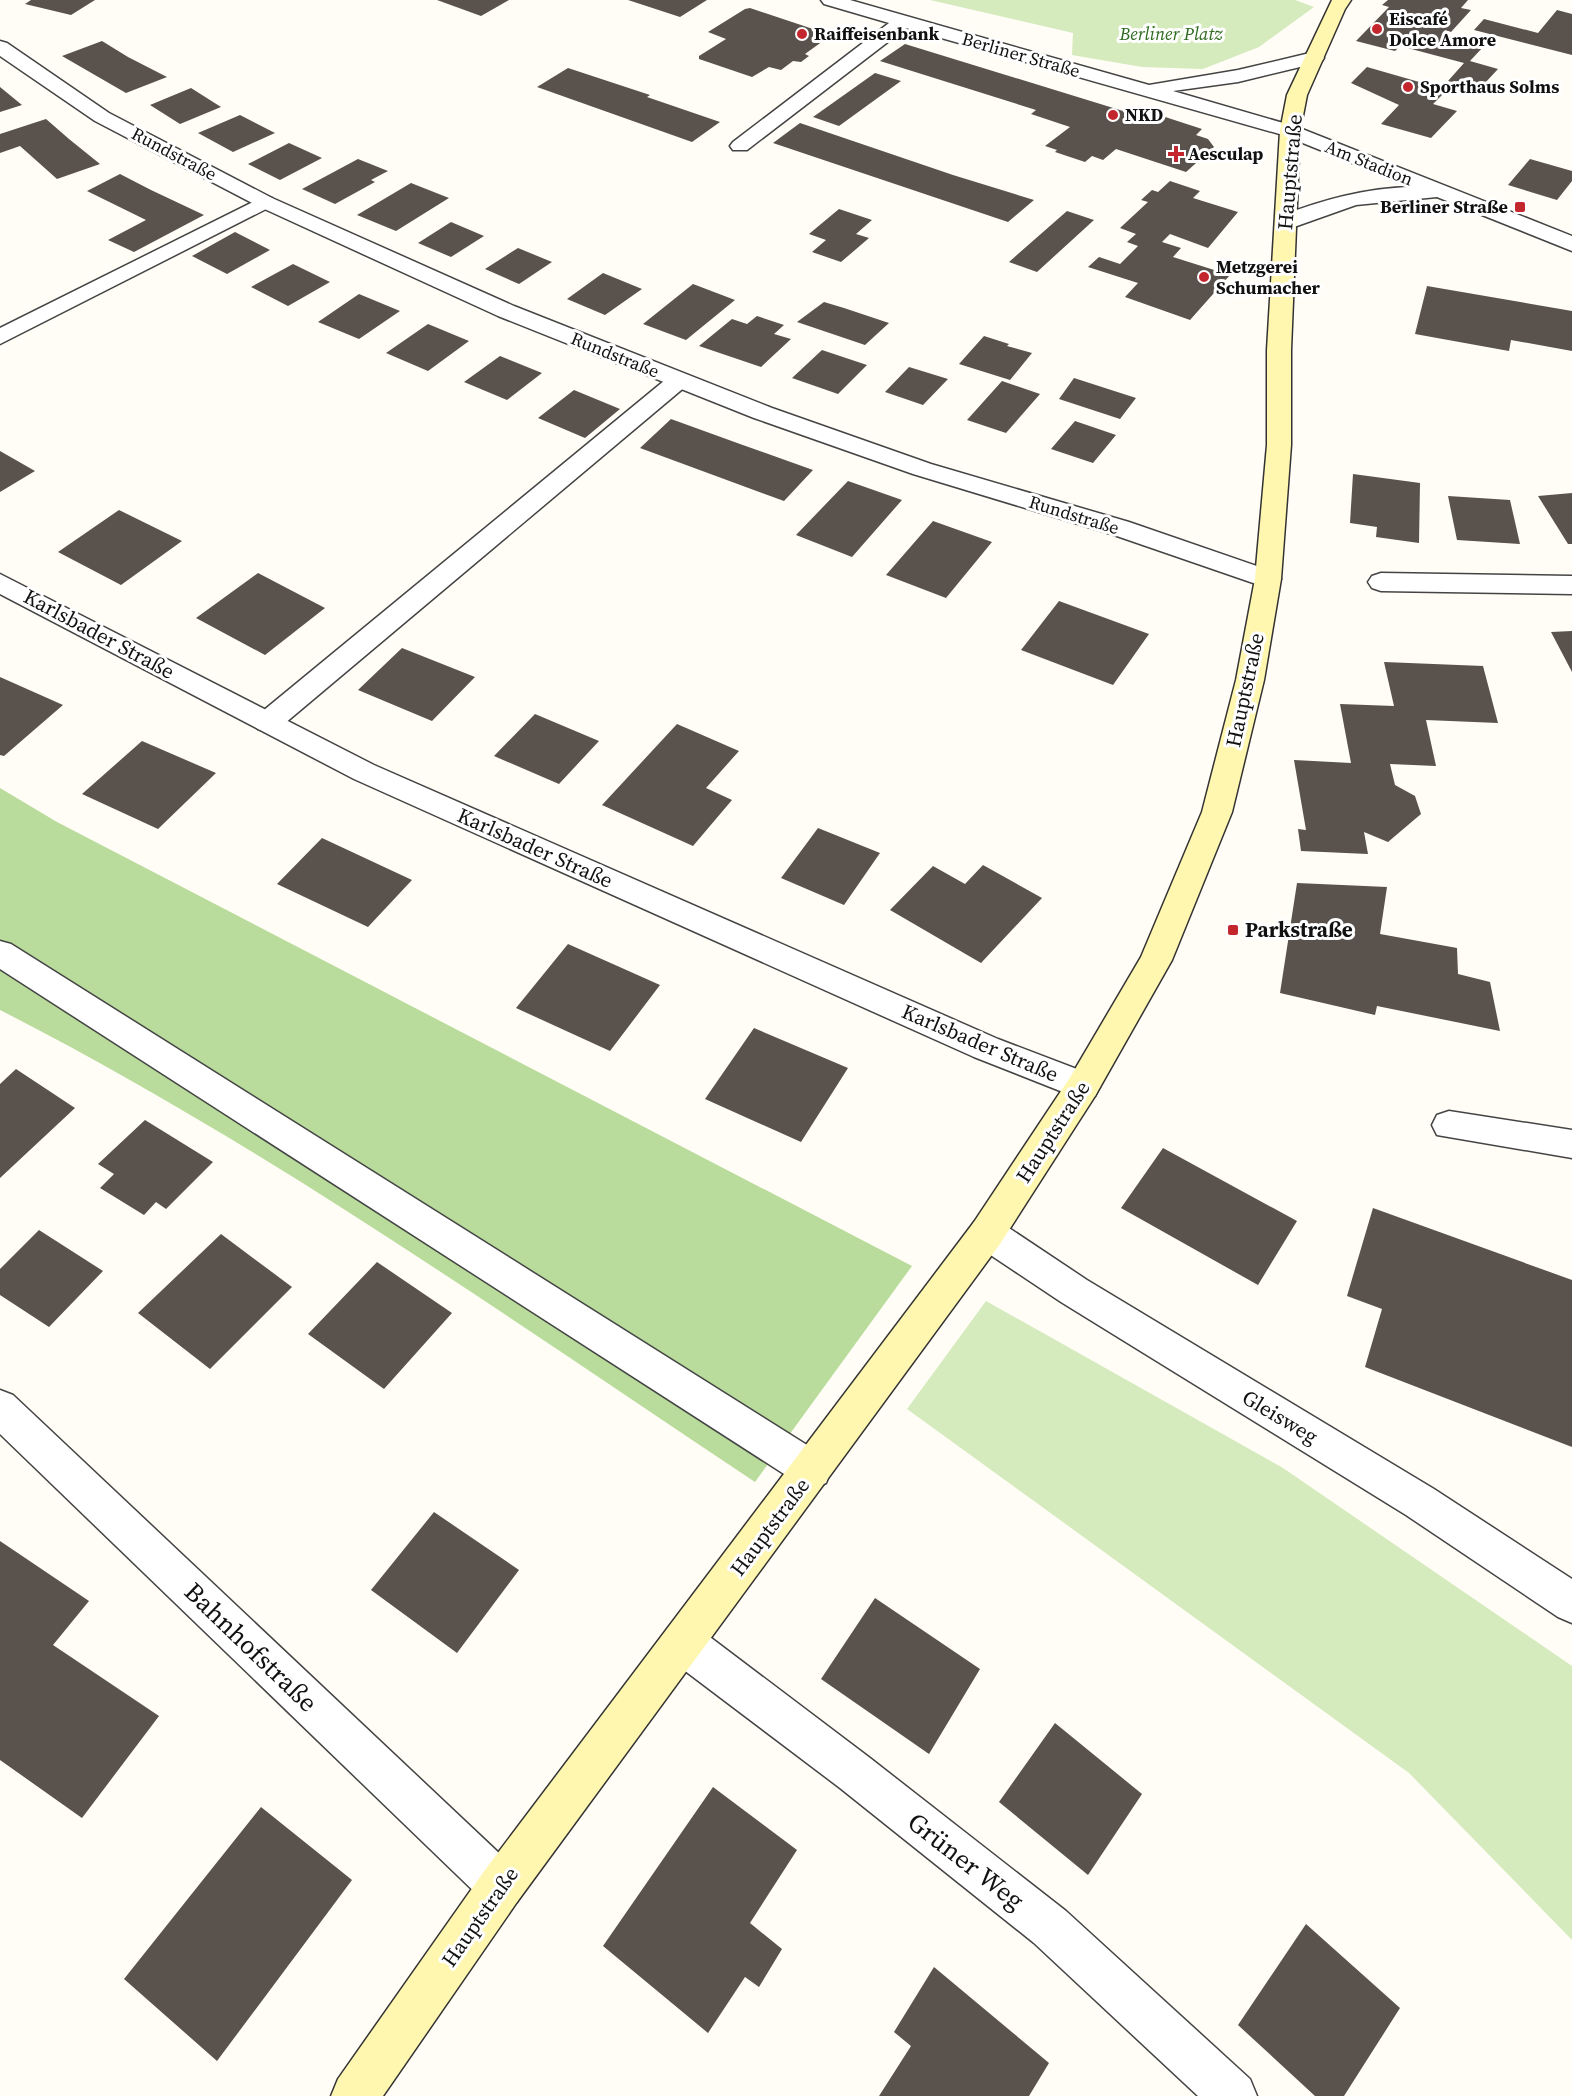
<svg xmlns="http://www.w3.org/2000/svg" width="1572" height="2096" font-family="'Source Serif 4',serif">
<rect width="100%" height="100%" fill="#fffdf5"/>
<path fill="#d5ebbd" d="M 930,0 L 1295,0 L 1314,7 L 1259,47 L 1203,69 L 1142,67 L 1072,55 L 1073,33 Z
M 986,1301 L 1283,1468 L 1572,1666 L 1572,1940 L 1409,1773 L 907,1409 Z"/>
<path fill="#b9dc9c" d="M 0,788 L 57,822 L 912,1266 L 755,1482 C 508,1318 265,1145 0,1010 Z"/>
<path fill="#5a524d" d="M 31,0 L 95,0 L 71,15 L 25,4 Z
M 437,0 L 509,0 L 481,16 Z
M 628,0 L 707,0 L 680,17 Z
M 1388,0 L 1468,0 L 1461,8 L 1471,10 L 1451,32 L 1445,30 L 1442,35 L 1484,46 L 1470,61 L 1498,69 L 1485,83 L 1481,82 L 1475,88 L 1448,81 L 1464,63 L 1400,46 L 1395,51 L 1356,41 L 1389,7 L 1382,5 Z
M 750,8 L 819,31 L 823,41 L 805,54 L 809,56 L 801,62 L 793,61 L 781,70 L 769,67 L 752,77 L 699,59 L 699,56 L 726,39 L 708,32 L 745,9 Z
M 1557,10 L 1572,14 L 1572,55 L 1474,30 L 1484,19 L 1538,33 Z
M 102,41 L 128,57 L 167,77 L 126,93 L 62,56 Z
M 905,44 L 1149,119 L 1156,114 L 1202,129 L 1196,135 L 1208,139 L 1214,147 L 1186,172 L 1116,149 L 1103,160 L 1092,156 L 1085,162 L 1055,152 L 1057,150 L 1045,146 L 1070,127 L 1031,114 L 1036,110 L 880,61 Z
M 1367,67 L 1447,90 L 1433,104 L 1457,111 L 1431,138 L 1381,124 L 1399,105 L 1351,83 Z
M 568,68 L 650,95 L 647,97 L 720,122 L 692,142 L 537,87 Z
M 875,73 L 901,81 L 839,126 L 813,117 Z
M 0,87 L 22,105 L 0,112 Z
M 191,88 L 221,107 L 180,124 L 150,105 Z
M 240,115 L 275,133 L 233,152 L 198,133 Z
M 46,119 L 69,139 L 100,164 L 57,179 L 20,146 L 0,153 L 0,134 Z
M 800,123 L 953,175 L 1034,200 L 1008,222 L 773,143 Z
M 289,143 L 322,158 L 280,180 L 248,164 Z
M 358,159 L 388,171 L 371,180 L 375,182 L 335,204 L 302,189 Z
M 1530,159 L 1572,171 L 1572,181 L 1557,200 L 1508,185 Z
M 120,174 L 151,190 L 204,215 L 134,252 L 108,240 L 146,220 L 87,191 Z
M 1170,181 L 1200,191 L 1193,198 L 1238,212 L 1208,248 L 1170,234 L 1162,242 L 1181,248 L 1173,257 L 1230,275 L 1190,320 L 1125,297 L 1138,283 L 1088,267 L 1099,257 L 1120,264 L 1138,246 L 1127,242 L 1136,234 L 1120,228 L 1148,202 L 1141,200 L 1152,190 L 1158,192 Z
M 411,183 L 449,198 L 396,231 L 357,215 Z
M 839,209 L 872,220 L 856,234 L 869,238 L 841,262 L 812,252 L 826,240 L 809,234 Z
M 1067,211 L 1094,220 L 1037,272 L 1009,262 Z
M 451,222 L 484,236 L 451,257 L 418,243 Z
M 235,232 L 270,250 L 227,274 L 192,256 Z
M 518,248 L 552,262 L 519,284 L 485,269 Z
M 293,264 L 330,282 L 288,306 L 251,287 Z
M 603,273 L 642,289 L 605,315 L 567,299 Z
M 693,284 L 735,300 L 686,340 L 643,324 Z
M 1427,286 L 1572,311 L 1572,351 L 1511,340 L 1509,351 L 1415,334 Z
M 359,294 L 400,311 L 359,339 L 318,322 Z
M 824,302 L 844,308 L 889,323 L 865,345 L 797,322 Z
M 757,316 L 784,325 L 774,334 L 791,339 L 761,367 L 699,346 L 732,319 L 747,324 Z
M 428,324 L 469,341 L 428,371 L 386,353 Z
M 984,336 L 1009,344 L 1007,346 L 1032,353 L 1010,380 L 959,364 Z
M 822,350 L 867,365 L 838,394 L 792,378 Z
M 500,356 L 542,373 L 507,400 L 464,382 Z
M 909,367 L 948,379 L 923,405 L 885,392 Z
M 1074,378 L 1136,398 L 1120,419 L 1059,399 Z
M 1002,381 L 1040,394 L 1006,433 L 967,420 Z
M 574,390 L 620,409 L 585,438 L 538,418 Z
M 671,419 L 740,444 L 813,470 L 784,501 L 640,448 Z
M 1075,421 L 1116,435 L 1093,463 L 1051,449 Z
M 0,451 L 35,471 L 0,492 Z
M 1353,474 L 1420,483 L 1419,543 L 1376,537 L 1377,527 L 1350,523 Z
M 848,481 L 902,500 L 852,557 L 796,535 Z
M 1572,493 L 1572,544 L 1568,544 L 1538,496 Z
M 1448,496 L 1510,500 L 1520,544 L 1457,540 Z
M 119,510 L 182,541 L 121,585 L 58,552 Z
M 933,521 L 992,542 L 946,598 L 886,575 Z
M 258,573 L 325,608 L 265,655 L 196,618 Z
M 1059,601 L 1149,634 L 1113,685 L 1021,650 Z
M 1572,631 L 1572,672 L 1551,632 Z
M 402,648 L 475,677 L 432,721 L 358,690 Z
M 1384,662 L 1483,666 L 1498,723 L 1426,720 L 1436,766 L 1390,764 L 1395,785 L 1415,796 L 1421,814 L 1388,842 L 1364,832 L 1368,854 L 1301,851 L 1298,829 L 1306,830 L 1294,760 L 1351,763 L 1340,704 L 1394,706 Z
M 0,677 L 63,705 L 4,756 L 0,755 Z
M 535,714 L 599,741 L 559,784 L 494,756 Z
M 677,724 L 739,751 L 706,788 L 732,800 L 693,846 L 602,805 Z
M 142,741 L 216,773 L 158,829 L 82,794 Z
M 818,828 L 880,853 L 844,905 L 781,878 Z
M 322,838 L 412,880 L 368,927 L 277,884 Z
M 983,865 L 1042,898 L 981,963 L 890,910 L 933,866 L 965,884 Z
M 1297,883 L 1387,887 L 1380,934 L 1457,948 L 1458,974 L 1490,982 L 1500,1031 L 1377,1006 L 1375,1015 L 1280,993 Z
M 568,944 L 660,985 L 610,1051 L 516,1008 Z
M 754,1028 L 848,1068 L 801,1142 L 705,1099 Z
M 16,1069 L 75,1108 L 0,1178 L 0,1084 Z
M 145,1120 L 213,1162 L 166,1209 L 156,1202 L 144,1215 L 100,1188 L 114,1174 L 98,1164 Z
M 1163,1148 L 1297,1221 L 1258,1285 L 1121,1208 Z
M 1373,1208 L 1572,1280 L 1572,1447 L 1365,1367 L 1382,1309 L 1347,1296 Z
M 39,1230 L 103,1271 L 49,1327 L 0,1295 L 0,1269 Z
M 221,1234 L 292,1287 L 210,1369 L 138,1313 Z
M 377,1262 L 452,1313 L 384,1389 L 308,1334 Z
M 434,1512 L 519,1570 L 457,1653 L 371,1590 Z
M 0,1541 L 89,1601 L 53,1645 L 159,1716 L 82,1818 L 0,1760 Z
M 875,1598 L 980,1669 L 929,1754 L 821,1679 Z
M 1055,1723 L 1142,1794 L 1088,1875 L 999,1802 Z
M 713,1787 L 797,1850 L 750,1923 L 782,1949 L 759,1987 L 745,1977 L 708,2033 L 603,1946 Z
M 261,1807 L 352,1880 L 217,2061 L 124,1979 Z
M 1306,1924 L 1400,2008 L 1344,2096 L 1315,2096 L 1238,2025 Z
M 934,1967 L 1049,2063 L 1029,2096 L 879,2096 L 911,2046 L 894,2032 Z"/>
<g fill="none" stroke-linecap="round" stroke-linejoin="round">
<g stroke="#444" stroke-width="3">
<path id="service" d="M 265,196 L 272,198 L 276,202 L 272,206 L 0,344 L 0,328 Z
M 678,374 L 686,376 L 690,381 L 686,386 L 278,729 L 268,732 L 258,729 L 254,722 L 258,715 L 670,376 Z
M 0,941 L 11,944 L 826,1457 L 831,1470 L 826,1483 L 812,1489 L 798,1483 L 0,969 Z"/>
</g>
<g stroke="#444" stroke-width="3">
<path id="minor" d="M 821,0 L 850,0 L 1149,85 L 1238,70 L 1314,52 L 1321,54 L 1324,58 L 1321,62 L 1238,82 L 1173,91 L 1297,127 L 1572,236 L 1572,251 L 1437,197 L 1356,205 L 1294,227 L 1278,227 L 1275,222 L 1278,217 C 1322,200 1365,188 1412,187 L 1283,135 L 906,28 L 747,150 L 733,150 L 730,146 L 733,142 L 889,23 L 824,4 Z
M 0,41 L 7,43 L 109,113 L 272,198 L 514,306 L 772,408 L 931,464 L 1129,522 L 1277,573 L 1281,579 L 1277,585 L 1268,588 L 1259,585 L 1111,534 L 913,474 L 754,418 L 498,316 L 258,206 L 95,121 L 0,56 Z
M 1381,573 L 1572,576 L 1572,594 L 1381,591 L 1372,588 L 1368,582 L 1372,576 Z
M 0,574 L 374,765 L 998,1039 L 1095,1076 L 1100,1086 L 1095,1096 L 1083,1100 L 974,1057 L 354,779 L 0,594 Z
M 1449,1111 L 1572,1130 L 1572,1158 L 1437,1135 L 1432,1125 L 1437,1115 Z
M 987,1217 L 1000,1222 L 1087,1280 L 1434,1489 L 1572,1579 L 1572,1623 L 1558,1617 L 1406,1515 L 1061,1302 L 974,1244 L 969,1233 L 974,1222 Z
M 0,1390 L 13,1395 L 517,1870 L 523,1886 L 517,1902 L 501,1908 L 485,1902 L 0,1434 Z
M 683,1622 L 698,1628 L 870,1758 L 1066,1911 L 1250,2079 L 1257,2096 L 1198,2096 L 1034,1943 L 840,1788 L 668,1658 L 662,1643 L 668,1628 Z"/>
</g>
<g stroke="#333" stroke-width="3">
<path id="secondary" d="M 1332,0 L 1351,0 L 1345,9 L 1307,95 L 1300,131 L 1291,350 L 1291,445 L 1281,579 L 1264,680 L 1232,812 L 1172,960 L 1095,1096 L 1000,1244 L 517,1902 L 383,2096 L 331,2096 L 338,2079 L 485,1870 L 974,1222 L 1071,1076 L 1141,957 L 1202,812 L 1236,680 L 1255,579 L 1267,445 L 1267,350 L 1280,131 L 1287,95 Z"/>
</g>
<use href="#service" fill="#fff" fill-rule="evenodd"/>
<use href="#minor" fill="#fff" fill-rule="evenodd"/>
<use href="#secondary" fill="#fff6b0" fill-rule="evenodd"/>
</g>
<g fill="#c4262e" stroke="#fff" stroke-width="2">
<circle cx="1377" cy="29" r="6"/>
<circle cx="802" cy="34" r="6"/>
<circle cx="1408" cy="87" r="6"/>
<circle cx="1113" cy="115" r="6"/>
<path d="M1173 145h6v6h6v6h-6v6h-6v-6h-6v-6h6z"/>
<rect x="1514" y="201" width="12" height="12" rx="3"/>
<circle cx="1204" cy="277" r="6"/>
<rect x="1227" y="924" width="12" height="12" rx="3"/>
</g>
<g text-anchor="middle" stroke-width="6" stroke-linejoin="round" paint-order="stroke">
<g font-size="18" font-weight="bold" fill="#111" stroke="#fff" text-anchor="start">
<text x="1389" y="25">Eiscafé<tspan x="1389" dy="21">Dolce Amore</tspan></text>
<text x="814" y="40">Raiffeisenbank</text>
<text x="1420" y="93">Sporthaus Solms</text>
<text x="1125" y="121">NKD</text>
<text x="1188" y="160">Aesculap</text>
<text x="1508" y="213" text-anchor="end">Berliner Straße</text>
<text x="1216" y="273">Metzgerei<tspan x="1216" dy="21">Schumacher</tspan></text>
</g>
<g font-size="18" font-style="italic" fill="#2f6b1f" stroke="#fff">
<text x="1171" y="40">Berliner Platz</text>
</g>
<g font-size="18" fill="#111" stroke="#fff">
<text transform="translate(1021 55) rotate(16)" y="6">Berliner Straße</text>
<text transform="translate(174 154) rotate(28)" y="6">Rundstraße</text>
<text transform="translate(1369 163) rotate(22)" y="6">Am Stadion</text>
<text transform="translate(615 355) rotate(22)" y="6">Rundstraße</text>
<text transform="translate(1074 515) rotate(17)" y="6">Rundstraße</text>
</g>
<g font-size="21" fill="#111" stroke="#fff">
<text transform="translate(1290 172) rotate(-85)" y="7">Hauptstraße</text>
<text transform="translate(99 634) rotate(28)" y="7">Karlsbader Straße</text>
<text transform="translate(1245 690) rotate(-78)" y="7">Hauptstraße</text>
<text transform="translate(535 848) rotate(24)" y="7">Karlsbader Straße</text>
<text transform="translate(980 1043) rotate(23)" y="7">Karlsbader Straße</text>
<text transform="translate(1053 1132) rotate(-57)" y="7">Hauptstraße</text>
<text transform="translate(1280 1417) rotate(31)" y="7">Gleisweg</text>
<text transform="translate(770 1527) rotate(-53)" y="7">Hauptstraße</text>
<text transform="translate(480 1917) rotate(-55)" y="7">Hauptstraße</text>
</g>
<g font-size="21" font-weight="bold" fill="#111" stroke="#fff" text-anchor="start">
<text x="1245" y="937">Parkstraße</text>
</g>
<g font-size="26" fill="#111" stroke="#fff">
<text transform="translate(251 1647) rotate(44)" y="9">Bahnhofstraße</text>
<text transform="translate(966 1861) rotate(38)" y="9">Grüner Weg</text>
</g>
</g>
</svg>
